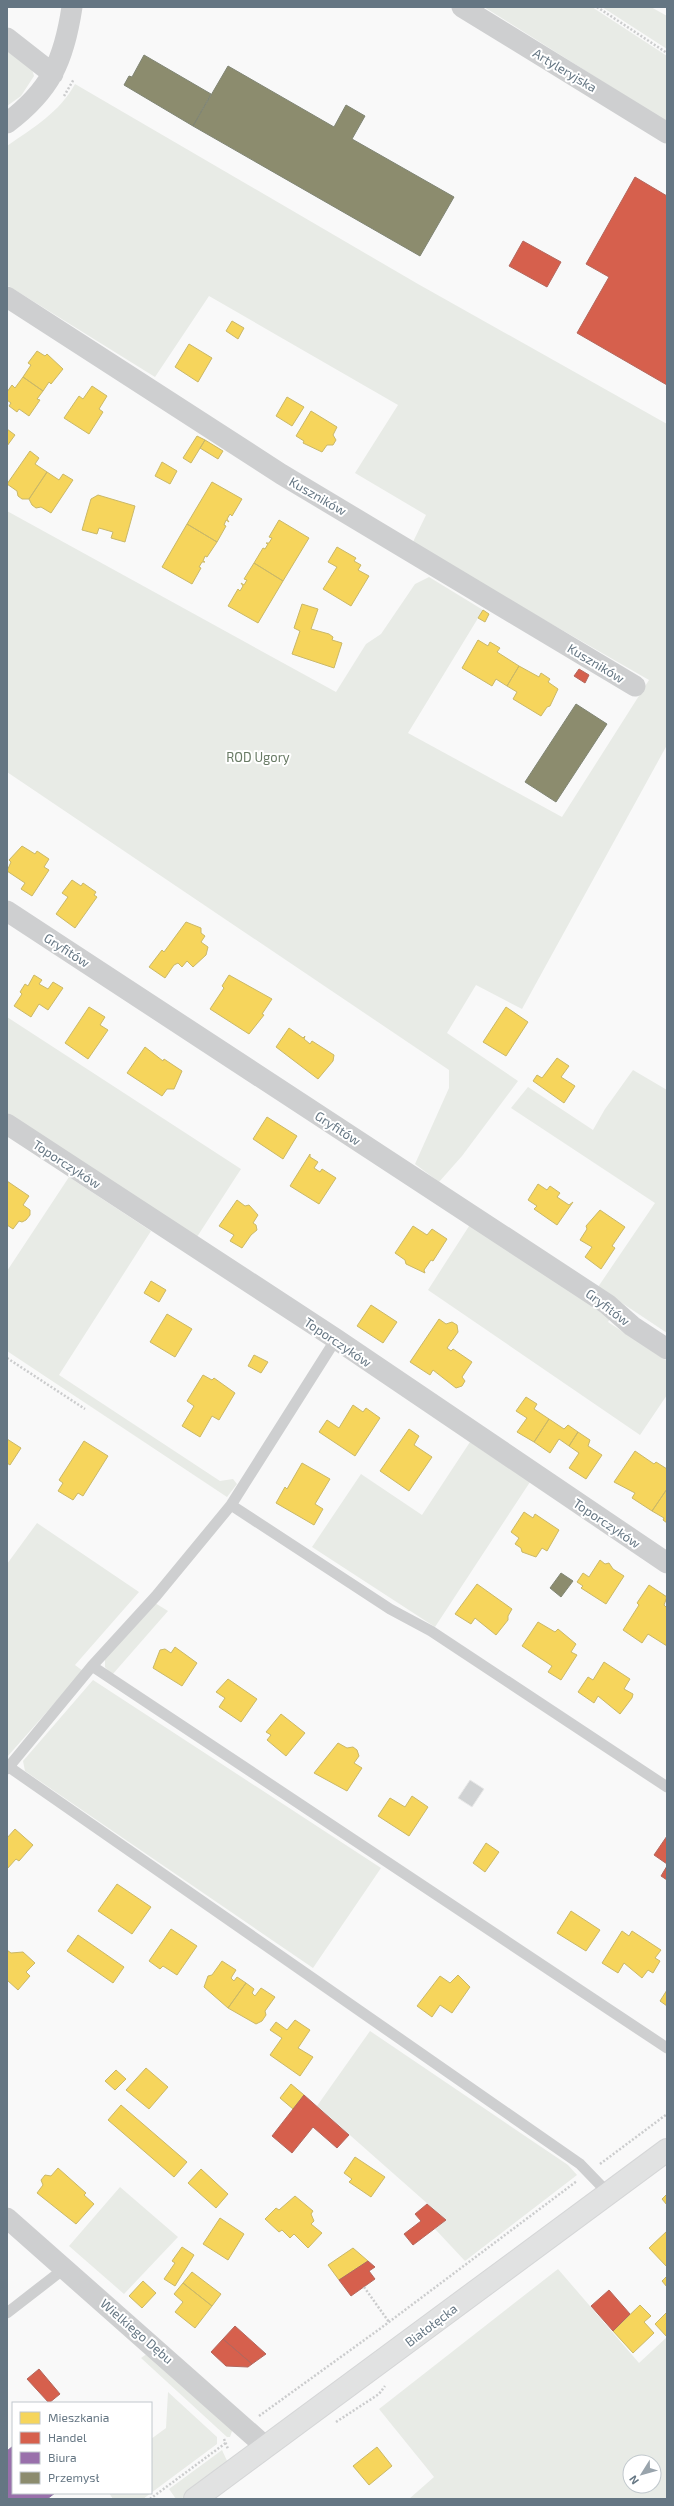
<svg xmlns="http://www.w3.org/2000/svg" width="674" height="2506" font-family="'Exo 2',sans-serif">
<rect width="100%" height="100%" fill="#f9f9f9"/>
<path fill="#e8ebe6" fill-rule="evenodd" d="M 484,7 L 592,7 L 667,56 L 667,122 Z
M 602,7 L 651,7 L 667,16 L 667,49 Z
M 7,48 L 31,66 L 34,76 L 21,96 L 7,106 Z
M 75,84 L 418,284 L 667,424 L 667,745 L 522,1009 L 476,985 L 447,1033 L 518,1081 L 462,1156 L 439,1182 L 415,1164 L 449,1088 L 449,1070 L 7,772 L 7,511 L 336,692 L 366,644 L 381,634 L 415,584 L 429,577 L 483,610 L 408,733 L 562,817 L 649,680 L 412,544 L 426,515 L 355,473 L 398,405 L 209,296 L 155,377 L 7,285 L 7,146 C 34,127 59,113 75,84 Z
M 7,1017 L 241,1169 L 195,1240 L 7,1116 Z
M 633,1070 L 667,1090 L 667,1333 L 598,1287 L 655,1203 L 511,1108 L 528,1087 L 593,1130 L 605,1109 Z
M 69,1177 L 151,1231 L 59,1375 L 220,1481 L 233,1479 L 237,1484 L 227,1497 L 7,1351 L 7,1271 Z
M 471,1223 L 612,1315 L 608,1322 L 667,1361 L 667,1395 L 640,1435 L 428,1290 Z
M 470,1442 L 530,1482 L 435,1627 L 312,1547 L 361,1474 L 422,1515 Z
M 37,1523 L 139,1592 L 75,1665 L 83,1671 L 7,1757 L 7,1564 Z
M 155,1603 L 168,1611 L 112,1675 L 105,1667 L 105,1659 Z
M 93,1680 L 381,1868 L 313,1968 L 25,1771 L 23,1761 Z
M 370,2031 L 568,2165 L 577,2175 L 465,2261 L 435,2229 L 446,2220 L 317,2106 Z
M 120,2187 L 178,2237 L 124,2294 L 69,2246 Z
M 558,2269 L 639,2363 L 667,2337 L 667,2499 L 409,2499 L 434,2477 L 379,2409 ZM 630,2462 L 654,2462 L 654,2486 L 630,2486 Z
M 148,2353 L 233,2428 L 230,2437 L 227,2437 L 141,2358 Z
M 168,2392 L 217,2437 L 217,2444 L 151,2493 L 151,2439 L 166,2428 Z
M 222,2450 L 228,2463 L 181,2499 L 176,2499 L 169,2489 Z
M 109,2493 L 151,2493 L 143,2499 L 113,2499 Z"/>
<path fill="#f6d55c" stroke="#cab868" d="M 232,321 L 244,328 L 238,339 L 226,331 Z
M 189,344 L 212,358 L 198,382 L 175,367 Z
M 37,351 L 45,356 L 47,354 L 63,369 L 51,384 L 49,382 L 43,391 L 23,377 L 31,365 L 28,363 Z
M 23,377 L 43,391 L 37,399 L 40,400 L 29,416 L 19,409 L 17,412 L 9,406 L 11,403 L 7,400 L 7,392 L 12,385 L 15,388 Z
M 92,386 L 107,396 L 99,409 L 103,412 L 89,434 L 64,418 L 79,396 L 83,399 Z
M 287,397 L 304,407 L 292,426 L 276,416 Z
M 311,411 L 337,427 L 333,435 L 336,440 L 333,445 L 327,445 L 322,452 L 303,443 L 304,441 L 296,436 Z
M 7,429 L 15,435 L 7,446 Z
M 197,436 L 205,440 L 191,463 L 183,458 Z
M 205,440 L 223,451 L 218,459 L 200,448 Z
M 30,451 L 39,458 L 35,464 L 47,472 L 29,499 L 22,499 L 18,496 L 17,491 L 7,484 Z
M 162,462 L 177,471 L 170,484 L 155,476 Z
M 47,472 L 59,480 L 63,474 L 73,480 L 51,513 L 41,507 L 36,508 L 32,505 L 29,499 Z
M 212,482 L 242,499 L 232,516 L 230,514 L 227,519 L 229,522 L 226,520 L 224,525 L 226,526 L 217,542 L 187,524 Z
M 98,495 L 135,506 L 125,542 L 111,538 L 113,532 L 99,528 L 97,534 L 82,530 L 91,499 Z
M 279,520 L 309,538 L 283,581 L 254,563 L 263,548 L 265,549 L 268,544 L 266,543 L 269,543 L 272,538 L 269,537 Z
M 187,524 L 217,542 L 207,557 L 205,556 L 203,561 L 205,562 L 202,562 L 199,567 L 201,568 L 192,584 L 162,567 Z
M 337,547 L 356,558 L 354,561 L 361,565 L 358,570 L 369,576 L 351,606 L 323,589 L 337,567 L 328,562 Z
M 254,563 L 283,581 L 258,623 L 228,606 L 238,589 L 240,591 L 243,586 L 241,583 L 244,585 L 247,580 L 244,579 Z
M 302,604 L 318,609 L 311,629 L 329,634 L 333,637 L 332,640 L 342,643 L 334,668 L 292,654 L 300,631 L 294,628 Z
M 483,610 L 489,614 L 485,622 L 478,618 Z
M 478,640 L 488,646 L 490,642 L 500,648 L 497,652 L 519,666 L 507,686 L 496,679 L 492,686 L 462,668 Z
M 519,666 L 539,677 L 541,673 L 550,679 L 548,682 L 558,689 L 550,706 L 547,707 L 541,716 L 513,699 L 517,692 L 507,686 Z
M 22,846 L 35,854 L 37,851 L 49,859 L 44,867 L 49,870 L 32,896 L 21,889 L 25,883 L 7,871 L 11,862 L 9,860 Z
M 72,880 L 81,886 L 83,883 L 96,892 L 94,895 L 97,897 L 75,928 L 56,914 L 68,897 L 62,893 Z
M 186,922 L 201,928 L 201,933 L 205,936 L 201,942 L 208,947 L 206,955 L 193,967 L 187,961 L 182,967 L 178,963 L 174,965 L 165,978 L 149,967 L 162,950 L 164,952 Z
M 34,975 L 42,980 L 39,984 L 48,989 L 53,982 L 63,988 L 48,1010 L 39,1004 L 31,1017 L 14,1006 L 22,994 L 20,992 L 25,984 L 28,986 Z
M 229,975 L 272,999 L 262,1014 L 264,1015 L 249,1034 L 210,1009 L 224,988 L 222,986 Z
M 89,1007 L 105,1017 L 100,1025 L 108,1030 L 88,1059 L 65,1043 Z
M 506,1007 L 528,1022 L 506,1056 L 483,1042 Z
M 289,1028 L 303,1038 L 305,1036 L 304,1039 L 310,1044 L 312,1041 L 334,1055 L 333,1061 L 318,1079 L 276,1047 Z
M 145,1047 L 163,1061 L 164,1059 L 182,1071 L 174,1089 L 167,1089 L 162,1096 L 127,1073 Z
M 557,1058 L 569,1066 L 561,1077 L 575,1086 L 564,1103 L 533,1081 L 537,1075 L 542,1078 Z
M 267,1117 L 297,1136 L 283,1159 L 253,1139 Z
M 310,1154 L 310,1157 L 318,1162 L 314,1168 L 320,1172 L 322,1169 L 336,1178 L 319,1204 L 290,1186 Z
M 7,1181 L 29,1196 L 23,1205 L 30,1210 L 30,1215 L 26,1220 L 22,1222 L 19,1221 L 13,1229 L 7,1225 Z
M 538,1184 L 547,1190 L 550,1186 L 560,1193 L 557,1197 L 569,1205 L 573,1202 L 557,1225 L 534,1209 L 537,1206 L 528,1200 Z
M 237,1200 L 245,1206 L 249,1205 L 258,1215 L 253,1223 L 256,1225 L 257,1230 L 251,1235 L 242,1248 L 230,1241 L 234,1235 L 219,1226 Z
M 600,1210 L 625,1227 L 612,1246 L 615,1248 L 601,1269 L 585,1257 L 592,1247 L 580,1240 L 587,1229 L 586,1226 Z
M 413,1226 L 427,1235 L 432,1229 L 447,1239 L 433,1261 L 431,1260 L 424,1270 L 425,1273 L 406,1264 L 405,1260 L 395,1253 Z
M 151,1281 L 166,1290 L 159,1302 L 144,1293 Z
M 371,1305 L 397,1322 L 383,1343 L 357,1326 Z
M 167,1314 L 192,1329 L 175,1357 L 150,1342 Z
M 439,1319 L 446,1324 L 452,1322 L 457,1325 L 458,1332 L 447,1348 L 451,1351 L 453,1349 L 472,1362 L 462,1377 L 465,1381 L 462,1386 L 456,1388 L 433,1370 L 430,1375 L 410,1362 Z
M 254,1355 L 268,1362 L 261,1373 L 248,1366 Z
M 203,1375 L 212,1380 L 214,1378 L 235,1393 L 219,1420 L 212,1416 L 200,1437 L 182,1426 L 194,1406 L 187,1401 Z
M 526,1397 L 537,1404 L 534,1409 L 549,1419 L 534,1442 L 517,1432 L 527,1418 L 516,1411 Z
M 353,1405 L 363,1412 L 366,1408 L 380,1418 L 355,1456 L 319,1432 L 327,1420 L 339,1428 Z
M 549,1419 L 564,1429 L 568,1425 L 578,1432 L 569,1446 L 559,1439 L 550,1453 L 534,1442 Z
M 409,1429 L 419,1436 L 414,1445 L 432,1457 L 409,1491 L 380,1471 Z
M 578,1432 L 590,1440 L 588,1446 L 602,1455 L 586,1479 L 569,1468 L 579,1453 L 569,1446 Z
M 7,1439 L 21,1448 L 10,1465 L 7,1463 Z
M 84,1441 L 108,1456 L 83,1496 L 78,1493 L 73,1500 L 58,1491 L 63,1483 L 59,1480 Z
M 635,1451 L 654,1464 L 656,1462 L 667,1469 L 667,1489 L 652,1511 L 632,1498 L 635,1493 L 614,1482 Z
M 302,1463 L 330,1479 L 315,1504 L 323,1509 L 314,1525 L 276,1503 L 285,1487 L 287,1489 Z
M 667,1489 L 667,1523 L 663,1520 L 664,1518 L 652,1511 Z
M 524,1512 L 533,1518 L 535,1514 L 559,1530 L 547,1551 L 542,1548 L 536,1557 L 522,1552 L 521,1548 L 515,1544 L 519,1538 L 511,1532 Z
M 600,1560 L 605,1564 L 609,1563 L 613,1569 L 624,1576 L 606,1604 L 581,1588 L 583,1586 L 577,1582 L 583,1573 L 589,1577 Z
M 477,1584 L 512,1609 L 508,1616 L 508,1620 L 496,1635 L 475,1618 L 471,1624 L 455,1614 Z
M 649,1585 L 667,1597 L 664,1605 L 667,1608 L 667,1646 L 648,1634 L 642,1643 L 623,1630 L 639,1605 L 637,1603 Z
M 538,1622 L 555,1632 L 558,1629 L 576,1644 L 571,1652 L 577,1655 L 561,1680 L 548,1672 L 552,1666 L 522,1646 Z
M 175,1647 L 197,1663 L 182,1686 L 153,1668 L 160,1650 L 165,1649 L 171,1653 Z
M 604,1662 L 630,1679 L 624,1689 L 633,1694 L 632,1698 L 620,1714 L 598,1696 L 594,1703 L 578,1692 L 588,1677 L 593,1680 Z
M 228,1679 L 257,1699 L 241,1722 L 219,1707 L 225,1698 L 216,1692 Z
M 281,1714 L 305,1733 L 286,1756 L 267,1740 L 271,1735 L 266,1732 Z
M 338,1743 L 347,1748 L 353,1747 L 357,1750 L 359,1756 L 354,1763 L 362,1768 L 347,1791 L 314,1773 Z
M 412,1796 L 428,1807 L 409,1836 L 378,1816 L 390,1798 L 405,1807 Z
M 15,1829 L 33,1845 L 19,1861 L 16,1859 L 7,1869 L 7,1838 Z
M 486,1843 L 499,1852 L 485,1872 L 473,1863 Z
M 117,1884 L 151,1907 L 132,1934 L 98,1911 Z
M 571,1911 L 600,1930 L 586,1951 L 557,1933 Z
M 171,1929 L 197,1946 L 177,1975 L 163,1966 L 160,1969 L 149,1961 Z
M 622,1931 L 629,1936 L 632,1931 L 661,1950 L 655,1958 L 660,1961 L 653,1973 L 648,1970 L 642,1978 L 624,1963 L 618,1973 L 602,1963 Z
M 78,1935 L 124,1967 L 113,1983 L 67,1951 Z
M 7,1950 L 11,1953 L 23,1952 L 35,1963 L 26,1972 L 30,1976 L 18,1990 L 7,1980 Z
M 222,1961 L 236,1970 L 231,1978 L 234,1981 L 237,1977 L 246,1983 L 228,2008 L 204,1987 L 208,1976 L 212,1975 Z
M 458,1975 L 470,1987 L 452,2013 L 440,2005 L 432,2017 L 417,2006 L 440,1976 L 450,1983 Z
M 246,1983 L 254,1989 L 252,1993 L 255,1996 L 261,1988 L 275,1997 L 265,2011 L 266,2015 L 262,2021 L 256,2024 L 228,2008 Z
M 667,1990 L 667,2006 L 660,2001 Z
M 295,2020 L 310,2030 L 298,2048 L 313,2057 L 300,2076 L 270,2055 L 282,2038 L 270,2030 L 276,2022 L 287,2030 Z
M 146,2068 L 168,2087 L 149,2109 L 126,2090 Z
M 116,2070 L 126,2079 L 115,2090 L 105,2081 Z
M 291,2084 L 304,2095 L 293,2109 L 280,2098 Z
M 121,2105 L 187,2162 L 174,2177 L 108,2120 Z
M 355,2157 L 385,2177 L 371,2197 L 349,2182 L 352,2179 L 344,2173 Z
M 58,2168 L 86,2193 L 84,2195 L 94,2204 L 76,2224 L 37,2193 L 43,2185 L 41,2180 L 45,2175 L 51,2176 Z
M 201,2169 L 228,2194 L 216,2208 L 188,2183 Z
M 667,2194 L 667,2205 L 662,2199 Z
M 295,2196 L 313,2211 L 311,2214 L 314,2221 L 311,2224 L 322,2233 L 308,2248 L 294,2234 L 290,2238 L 282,2230 L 279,2232 L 265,2219 L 276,2208 L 279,2210 Z
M 220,2218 L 244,2234 L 228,2260 L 203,2244 Z
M 667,2231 L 667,2267 L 649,2248 Z
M 182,2247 L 194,2255 L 175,2286 L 164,2279 L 175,2263 L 172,2261 Z
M 353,2248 L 368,2261 L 339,2280 L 328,2265 Z
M 192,2272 L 221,2294 L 212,2306 L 183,2283 Z
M 667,2276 L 667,2287 L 662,2281 Z
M 143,2281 L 156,2293 L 142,2308 L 129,2296 Z
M 183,2283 L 212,2306 L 195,2328 L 175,2312 L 183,2302 L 174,2294 Z
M 640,2305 L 651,2316 L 644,2322 L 654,2333 L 633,2353 L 613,2331 Z
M 667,2312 L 667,2337 L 655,2324 Z
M 377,2447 L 392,2466 L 369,2485 L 353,2466 Z"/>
<path fill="#d6604d" stroke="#b4675d" d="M 635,177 L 667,196 L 667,385 L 577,333 L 609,277 L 586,264 Z
M 523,241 L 561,262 L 547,287 L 509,266 Z
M 579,669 L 589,675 L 585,683 L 574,676 Z
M 667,1836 L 667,1864 L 654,1855 Z
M 667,1866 L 667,1880 L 661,1876 Z
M 304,2095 L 349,2135 L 337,2148 L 313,2127 L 292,2153 L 272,2136 Z
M 427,2204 L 446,2220 L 413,2245 L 404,2234 L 421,2221 L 415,2214 Z
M 368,2261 L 375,2267 L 369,2271 L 375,2279 L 351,2296 L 339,2280 Z
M 609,2290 L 630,2314 L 613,2331 L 591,2306 Z
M 235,2326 L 266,2354 L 252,2364 L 223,2339 Z
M 223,2339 L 252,2364 L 248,2367 L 226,2366 L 211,2352 Z
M 39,2369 L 60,2394 L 49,2403 L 27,2379 Z"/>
<path fill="#9970ab" stroke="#89729f" d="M 13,2446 L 13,2493 L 55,2493 L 47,2499 L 7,2499 L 7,2451 Z"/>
<path fill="#8c8c6e" stroke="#808574" d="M 144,55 L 211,94 L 193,126 L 124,85 L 129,76 L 132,77 Z
M 228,66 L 334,127 L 346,105 L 365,116 L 352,139 L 454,197 L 420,256 L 193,126 Z
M 576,704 L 607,724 L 556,802 L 525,782 Z
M 561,1573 L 573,1581 L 561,1597 L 550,1588 Z"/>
<path fill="#d0d2d3" stroke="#e8e8e8" d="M 470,1780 L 484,1789 L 472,1807 L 458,1798 Z"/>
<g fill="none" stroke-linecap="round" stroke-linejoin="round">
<g stroke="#d5d6d7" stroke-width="24">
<path id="secondary" d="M 195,2499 L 667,2150"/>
</g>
<path stroke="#cbcccd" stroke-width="2.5" stroke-dasharray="2 2" stroke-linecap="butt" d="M 597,7 L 667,53
M 64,96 L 74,79
M 7,1358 L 85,1409
M 600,2164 L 667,2114
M 364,2287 L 389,2322
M 259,2416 L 381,2328 L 577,2181
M 336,2422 L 379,2394 L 385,2386
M 224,2439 L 228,2449
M 150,2499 L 227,2442"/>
<path stroke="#cecfd0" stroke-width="11" d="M 231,1505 L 390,1609 L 431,1631 L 667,1787
M 92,1666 L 667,2048
M 9,1767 L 580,2164 L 608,2193
M 7,1769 L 92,1666 L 156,1596 L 231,1505 L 336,1339
M 7,2313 L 65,2268"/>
<path stroke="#cecfd0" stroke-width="21" d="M 462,7 L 667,133
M 7,38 L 53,74
M 7,123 C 51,90 64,60 72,7
M 7,297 L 281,474 L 635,686
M 7,911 L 607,1304 L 632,1326 L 667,1349
M 7,1124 L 336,1339 L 667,1563
M 7,2218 L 266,2447"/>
<use href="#secondary" stroke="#e1e2e2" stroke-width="22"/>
</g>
<g text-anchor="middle" stroke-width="4" stroke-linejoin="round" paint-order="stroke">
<g font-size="13" fill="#657683" stroke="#fff">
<text transform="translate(565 70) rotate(31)" y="5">Artyleryjska</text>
<text transform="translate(318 496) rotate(30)" y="5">Kuszników</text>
<text transform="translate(596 663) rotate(31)" y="5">Kuszników</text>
<text transform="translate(67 950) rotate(33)" y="5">Gryfitów</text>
<text transform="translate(338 1128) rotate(33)" y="5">Gryfitów</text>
<text transform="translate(67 1164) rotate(33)" y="5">Toporczyków</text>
<text transform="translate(608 1307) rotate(37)" y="5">Gryfitów</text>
<text transform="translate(338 1342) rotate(34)" y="5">Toporczyków</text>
<text transform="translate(607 1523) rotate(34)" y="5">Toporczyków</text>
<text transform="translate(431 2325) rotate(-37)" y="5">Białołęcka</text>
<text transform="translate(137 2331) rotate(41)" y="5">Wielkiego Dębu</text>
</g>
<g font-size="13" fill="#687a64" stroke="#fff">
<text x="258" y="762">ROD Ugory</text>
</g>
</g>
<rect width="674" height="2506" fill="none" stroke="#657683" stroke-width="16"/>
<rect x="12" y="2402" width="140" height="92" fill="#ffffff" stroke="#c1c8cd"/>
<rect x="20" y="2412" width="20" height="12" fill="#f6d55c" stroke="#c1c8cd"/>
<text x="48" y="2422" font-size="12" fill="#657683">Mieszkania</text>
<rect x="20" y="2432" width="20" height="12" fill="#d6604d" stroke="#c1c8cd"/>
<text x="48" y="2442" font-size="12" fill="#657683">Handel</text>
<rect x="20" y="2452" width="20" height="12" fill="#9970ab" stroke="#c1c8cd"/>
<text x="48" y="2462" font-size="12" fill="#657683">Biura</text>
<rect x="20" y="2472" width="20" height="12" fill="#8c8c6e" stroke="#c1c8cd"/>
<text x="48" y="2482" font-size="12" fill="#657683">Przemysł</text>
<g transform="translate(642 2474) rotate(233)"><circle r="19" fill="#ffffff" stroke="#c1c8cd"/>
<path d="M0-3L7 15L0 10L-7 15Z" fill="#99a4ac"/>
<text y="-6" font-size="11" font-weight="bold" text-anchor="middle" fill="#657683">N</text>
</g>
</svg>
